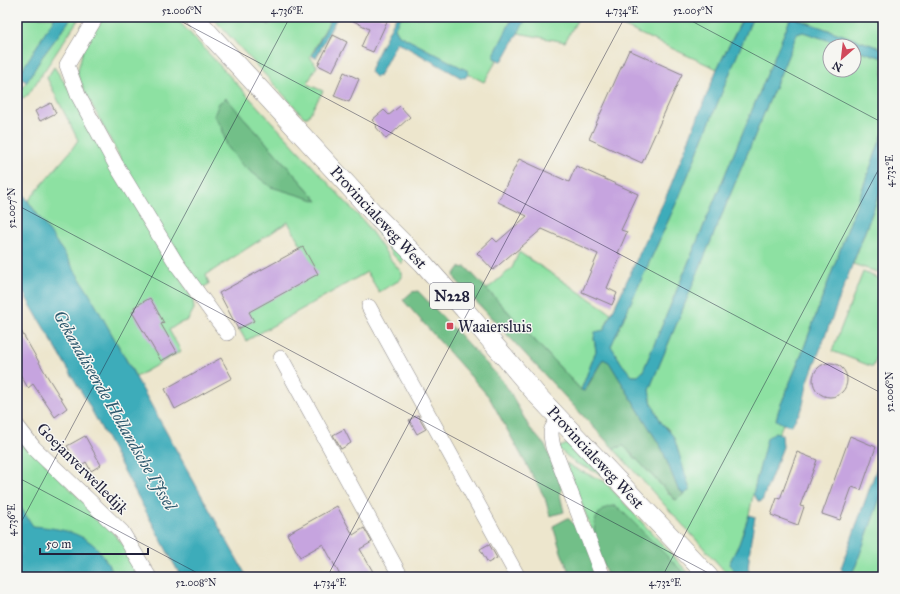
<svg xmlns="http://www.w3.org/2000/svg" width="900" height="594" font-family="'IM FELL Great Primer',serif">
<rect width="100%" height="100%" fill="#f6f6f2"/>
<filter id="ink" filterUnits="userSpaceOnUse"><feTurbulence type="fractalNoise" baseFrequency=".025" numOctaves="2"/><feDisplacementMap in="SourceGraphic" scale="8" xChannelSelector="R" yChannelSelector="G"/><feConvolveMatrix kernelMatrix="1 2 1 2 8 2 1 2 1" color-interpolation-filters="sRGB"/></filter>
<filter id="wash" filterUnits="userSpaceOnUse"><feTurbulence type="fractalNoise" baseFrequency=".012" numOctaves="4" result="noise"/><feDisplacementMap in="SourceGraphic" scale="16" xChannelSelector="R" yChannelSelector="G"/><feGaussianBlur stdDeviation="0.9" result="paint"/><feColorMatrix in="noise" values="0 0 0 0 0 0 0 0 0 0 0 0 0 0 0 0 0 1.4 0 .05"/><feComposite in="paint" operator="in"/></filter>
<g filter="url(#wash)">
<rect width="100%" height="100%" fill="#ede6cd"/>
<path fill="#8de1a2" stroke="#58826e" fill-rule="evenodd" d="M 17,17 L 55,17 L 22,70 L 17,81 Z
M 72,17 L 80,17 L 28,95 L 23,98 L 18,95 L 42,57 Z
M 101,17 L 175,17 L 366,224 L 391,260 L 402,273 L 402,277 L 400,280 L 379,292 L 367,272 L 246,341 L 233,318 L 316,272 L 288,222 L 206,275 L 209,284 L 197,291 L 142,199 L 86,94 L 77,74 L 83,50 ZM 226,98 L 317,200 L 317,201 L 227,146 L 222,127 Z
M 212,17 L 266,17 L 264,21 L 269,25 L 268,23 L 271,17 L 332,17 L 310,57 L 317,66 L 307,84 L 323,91 L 308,117 L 304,117 Z
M 401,17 L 513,17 L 494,55 L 494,58 L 497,60 L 484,82 L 468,74 L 468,71 L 399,35 L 395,28 Z
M 527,17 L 579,17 L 565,42 L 518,33 Z
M 603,17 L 883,17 L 883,49 L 791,17 L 643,371 L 638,376 L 632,376 L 622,364 L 611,346 L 679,197 L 752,19 L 743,18 L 717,69 Z
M 803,32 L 846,46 L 830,46 L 830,70 L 854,70 L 854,49 L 883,58 L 883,133 L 802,353 L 779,409 L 776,419 L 783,424 L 779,433 L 775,432 L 757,476 L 749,515 L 739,544 L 729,564 L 739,577 L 730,577 L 613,448 L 624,446 L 675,500 L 690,490 L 669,430 L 661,422 L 652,404 L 649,390 L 797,34 Z
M 54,67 L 87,116 L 102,146 L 193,300 L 194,309 L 188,320 L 178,324 L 169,330 L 181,351 L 136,377 C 102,316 68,257 28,201 L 69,153 L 78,140 L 47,78 Z
M 883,184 L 883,274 L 853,264 Z
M 371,223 L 401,253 L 403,258 L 402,264 L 392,254 Z
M 519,252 L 611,313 L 604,330 L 594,338 L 596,351 L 581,390 L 487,289 L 512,268 Z
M 863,272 L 883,280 L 883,339 L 873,367 L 832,351 Z
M 17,434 L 113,533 L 125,547 L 145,577 L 17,577 Z
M 567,444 L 571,446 L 603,475 L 575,463 L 558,448 Z
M 566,463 L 578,470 L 604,481 L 692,577 L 688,577 L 620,509 L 614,506 L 594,536 Z
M 883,490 L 883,577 L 843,577 L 844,574 L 851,575 L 856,565 Z"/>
<path fill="#72bf88" stroke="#4a7062" d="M 226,98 L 235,108 L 318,201 L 271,187 L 241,164 L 227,146 L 222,127 L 214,116 L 219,103 Z
M 466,267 L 581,390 L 585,391 L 603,359 L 609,362 L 662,449 L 678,489 L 684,494 L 676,500 L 624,446 L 613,448 L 456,280 L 454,275 L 459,268 Z
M 418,291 L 501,379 L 510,392 L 529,427 L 546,447 L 562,489 L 560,495 L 564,512 L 550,516 L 545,498 L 489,397 L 403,300 L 412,292 Z
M 614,506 L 620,509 L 688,577 L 608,577 C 602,559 583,522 604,509 C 607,507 611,506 614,506 Z
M 568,518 L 585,536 L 601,577 L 571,577 L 561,552 L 553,526 Z"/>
<path fill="#3dacba" stroke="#30677a" d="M 55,17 L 72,17 L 42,57 L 27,82 L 19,78 L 22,70 Z
M 332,17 L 337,17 L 316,58 L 312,56 Z
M 396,17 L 401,17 L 395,28 L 399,35 L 468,71 L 468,74 L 465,78 L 460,77 L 397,42 L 379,76 L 375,77 L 370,72 L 373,63 Z
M 513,17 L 527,17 L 503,60 L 500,61 L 494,58 L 494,55 Z
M 791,17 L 883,49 L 883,58 L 854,49 L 854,46 L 846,46 L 803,32 L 797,34 L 649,390 L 652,404 L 661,422 L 674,437 L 690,490 L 684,494 L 678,489 L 662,449 L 609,362 L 603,359 L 584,391 L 581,390 L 596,351 L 594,338 L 595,332 L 604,330 L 668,192 L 717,69 L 743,18 L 752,19 L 679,197 L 611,346 L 622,364 L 632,376 L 638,376 L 643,371 Z
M 883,133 L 883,184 L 808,381 L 802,409 L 791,426 L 783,424 L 776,420 L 779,409 L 802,353 Z
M 17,185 L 64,253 L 90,295 L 247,577 L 181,577 L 85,398 L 17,282 Z
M 775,432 L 782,435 L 783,447 L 762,501 L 759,502 L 753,494 L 767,438 Z
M 883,461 L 883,490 L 856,565 L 851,575 L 844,574 L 841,568 L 879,462 Z
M 17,502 L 33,526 C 56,528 80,531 97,548 C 104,556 110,568 116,577 L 17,577 Z
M 749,515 L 755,517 L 751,539 L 748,569 L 752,577 L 739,577 L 729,564 L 739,544 Z"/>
<g id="blocks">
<path fill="#c6a4df" d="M 346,17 L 389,17 L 373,52 L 361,47 L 369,29 Z
M 333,35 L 347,42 L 332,72 L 318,65 Z
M 629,50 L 682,74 L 642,163 L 589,139 Z
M 344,72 L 359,79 L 349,102 L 334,96 Z
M 51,103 L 56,113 L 40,121 L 35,111 Z
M 400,106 L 410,117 L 386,139 L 376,127 L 377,126 L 372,120 L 384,110 L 389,115 Z
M 519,159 L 569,182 L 576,166 L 638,194 L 621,230 L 627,232 L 618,253 L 621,255 L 607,288 L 617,293 L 612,305 L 582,292 L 598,254 L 542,229 L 514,253 L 514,252 L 493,270 L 477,253 L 493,238 L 497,242 L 527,216 L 498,202 Z
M 303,247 L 318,274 L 249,312 L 254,321 L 238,329 L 219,293 Z
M 150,298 L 164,323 L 161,324 L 177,352 L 161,361 L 132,312 L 135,310 L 134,307 Z
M 17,324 L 47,376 L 67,408 L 55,417 L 33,384 L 28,388 L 17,369 Z
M 221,358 L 232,378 L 175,409 L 165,389 Z
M813 380a17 17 0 1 1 34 0a17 17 0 1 1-34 0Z
M 418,415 L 426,429 L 417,434 L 409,420 Z
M 344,429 L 351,443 L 341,449 L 333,435 Z
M 85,436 L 101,465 L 91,471 L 86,462 L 79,467 L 67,446 Z
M 850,436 L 876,447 L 861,490 L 852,487 L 840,520 L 822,514 Z
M 797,452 L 817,460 L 800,506 L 804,507 L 798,525 L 771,515 L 777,498 L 780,499 Z
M 337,506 L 353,535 L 364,528 L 372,542 L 360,549 L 376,577 L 341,577 L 323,544 L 300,557 L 287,534 Z
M 489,544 L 497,558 L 488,563 L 480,549 Z"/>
</g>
</g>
<g filter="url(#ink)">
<use href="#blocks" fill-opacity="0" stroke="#888484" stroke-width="1"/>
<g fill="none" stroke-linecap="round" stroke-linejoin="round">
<g stroke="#888484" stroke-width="16">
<path id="minor" d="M 96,17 L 67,65 L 78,95 L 116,165 L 176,263 L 227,333
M 369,307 L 518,577
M 281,358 L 401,577
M 560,419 C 549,429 550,432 553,447 L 603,577
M 17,426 L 34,448 L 122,532 L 149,577"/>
</g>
<g stroke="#888484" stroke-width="20">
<path id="major" d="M 194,17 L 377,217 L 423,263 L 464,309 L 537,395 L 709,577"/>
</g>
<use href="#minor" stroke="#fff" stroke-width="15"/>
<use href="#major" stroke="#fff" stroke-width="19"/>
</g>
</g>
<path fill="none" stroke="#22223b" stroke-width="1" stroke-opacity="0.45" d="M 173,17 L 883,394M 684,17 L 883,123M 17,205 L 716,577M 17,477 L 205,577M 17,530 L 290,17M 327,577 L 625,17M 662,577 L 883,161"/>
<rect fill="#d1495b" stroke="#f6f6f2" stroke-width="1.5" x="446" y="322" width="8" height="8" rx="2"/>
<g text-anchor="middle" stroke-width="3" stroke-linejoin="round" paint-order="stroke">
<rect fill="#f6f6f2" stroke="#626272" stroke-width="1" x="430" y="283" width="44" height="26" rx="3"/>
<g font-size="15" font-weight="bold" fill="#22223b">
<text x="452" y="301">N228</text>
</g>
<g font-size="16" fill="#22223b" stroke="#f6f6f2">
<text transform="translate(379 217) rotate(47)" y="6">Provincialeweg West</text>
<text transform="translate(596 457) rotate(47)" y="6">Provincialeweg West</text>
<text transform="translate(83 468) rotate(45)" y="6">Goejanverwelledijk</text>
</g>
<g font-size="16" fill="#22223b" stroke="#f6f6f2" text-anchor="start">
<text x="458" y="332">Waaiersluis</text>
</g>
<g font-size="17" font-style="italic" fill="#2d596e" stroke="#f6f6f2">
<text transform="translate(115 410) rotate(60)" y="6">Gekanaliseerde Hollandsche IJssel</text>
</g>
</g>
<rect width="900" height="594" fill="none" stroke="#f6f6f2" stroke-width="44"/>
<g transform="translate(842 58) rotate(208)"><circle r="19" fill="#f6f6f2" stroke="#a1a1a9"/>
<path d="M0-3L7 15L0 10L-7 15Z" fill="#d1495b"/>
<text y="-6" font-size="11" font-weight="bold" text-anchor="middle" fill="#22223b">N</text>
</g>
<path d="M40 548v6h108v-6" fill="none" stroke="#22223b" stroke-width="2"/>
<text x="46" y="548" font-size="12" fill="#22223b" stroke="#f6f6f2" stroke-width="3" paint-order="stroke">50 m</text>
<rect x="22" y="22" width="856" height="550" fill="none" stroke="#22223b" stroke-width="1.5"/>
<g font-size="10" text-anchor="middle" fill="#22223b">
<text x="182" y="14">52.006°N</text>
<text x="287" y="14">4.736°E</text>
<text x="622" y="14">4.734°E</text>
<text x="693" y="14">52.005°N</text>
<text transform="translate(889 171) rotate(-90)" y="4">4.732°E</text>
<text transform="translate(11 208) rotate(-90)" y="4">52.007°N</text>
<text transform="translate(889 392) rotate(-90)" y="4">52.006°N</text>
<text transform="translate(11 520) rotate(-90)" y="4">4.736°E</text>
<text x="196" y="586">52.008°N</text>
<text x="330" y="586">4.734°E</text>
<text x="665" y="586">4.732°E</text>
</g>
</svg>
